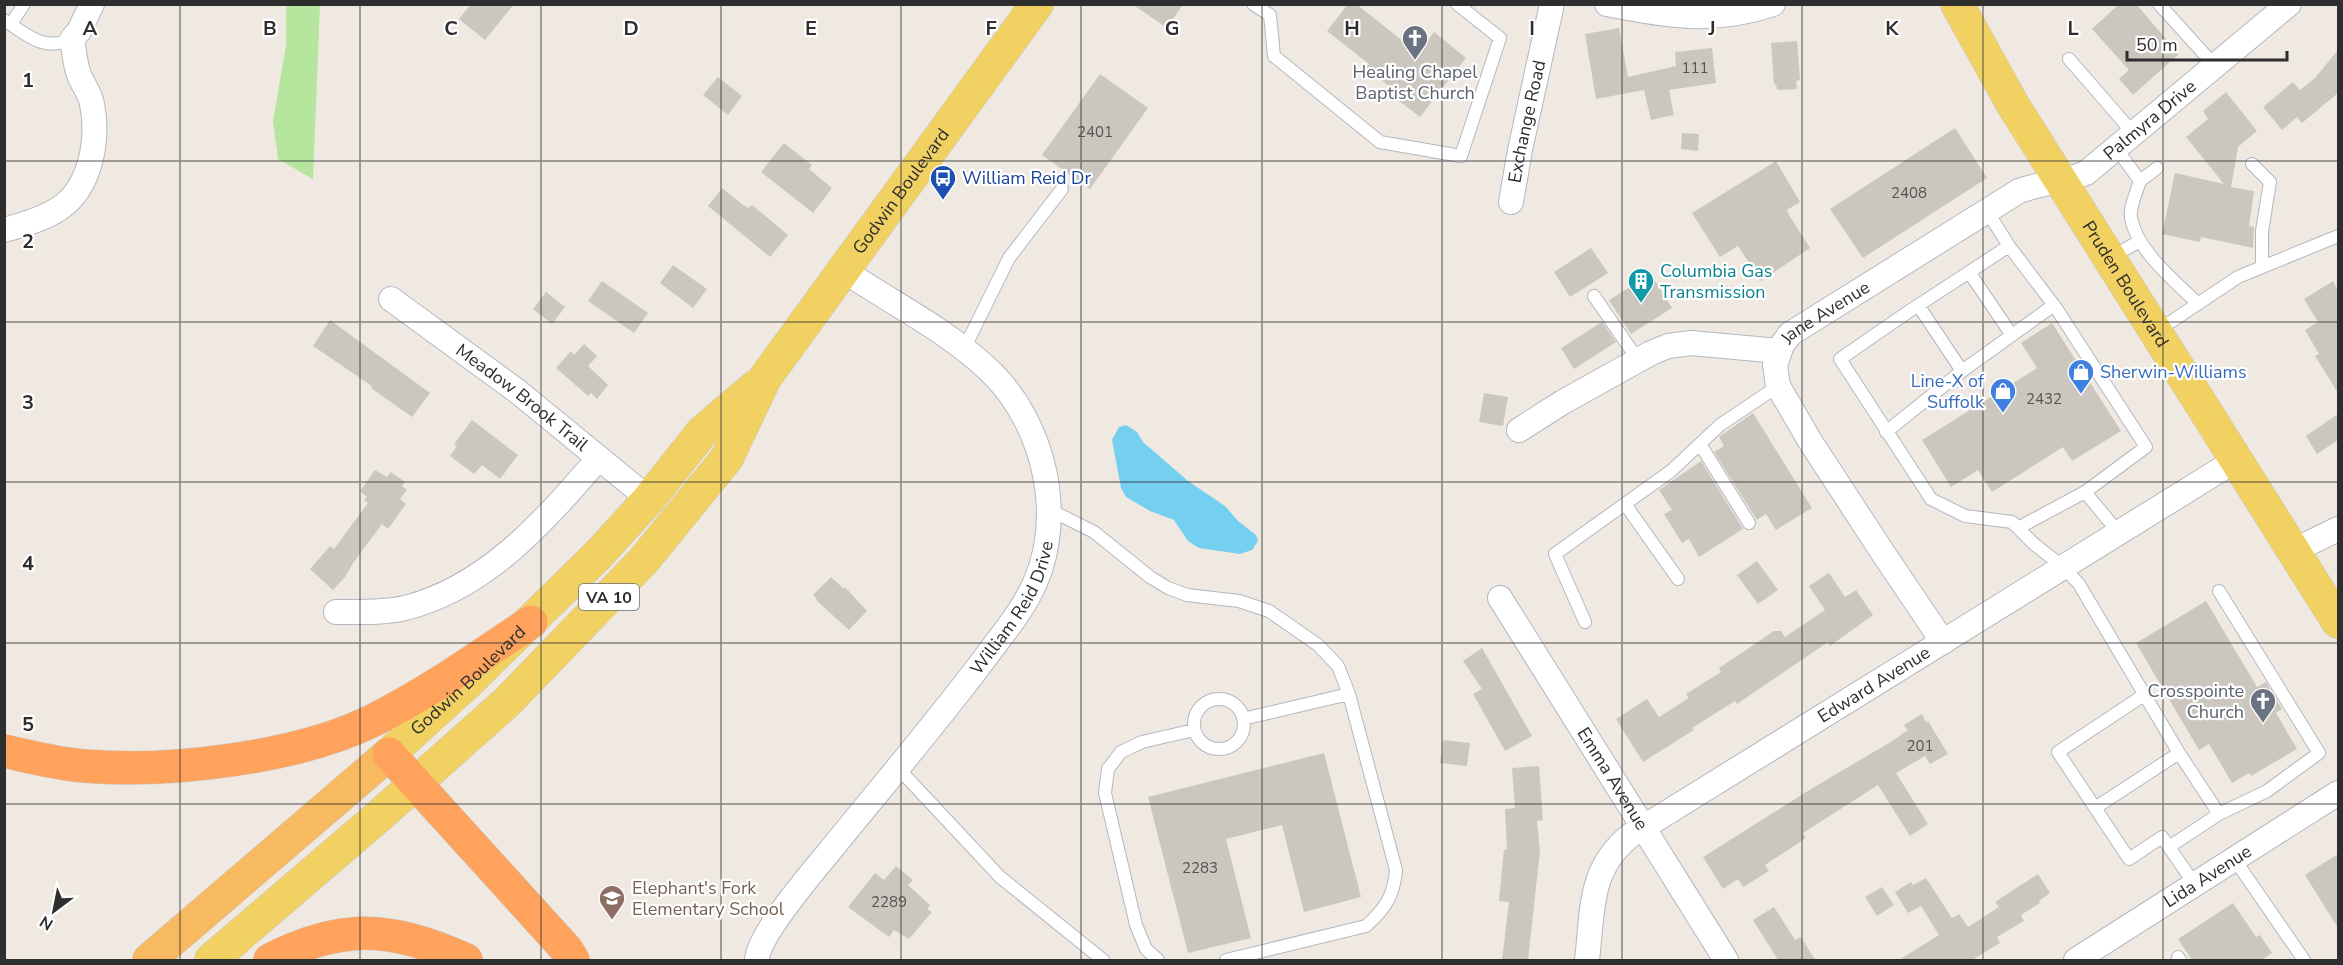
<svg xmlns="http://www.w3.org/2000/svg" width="2343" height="965" font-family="'Nunito Sans',sans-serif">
<rect width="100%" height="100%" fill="#efe9e1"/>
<path fill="#b6e59e" d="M 286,5 L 320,5 L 313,179 L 278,159 L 273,121 L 286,46 Z"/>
<path fill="#75cff0" d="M 1126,425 L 1137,432 L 1143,442 L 1188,481 L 1225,506 L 1238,521 L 1256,535 L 1258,541 L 1252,550 L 1240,554 L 1199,548 L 1188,541 L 1174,520 L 1150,511 L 1126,497 L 1121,488 L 1112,440 L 1119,427 Z"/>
<path fill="#cbc7bf" d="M 471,4 L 514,4 L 485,40 L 459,19 Z
M 1132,4 L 1183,4 L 1167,28 Z
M 1348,4 L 1356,4 L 1418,53 L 1434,32 L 1466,58 L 1420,117 L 1386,91 L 1390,87 L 1366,68 L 1369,64 L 1327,31 Z
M 2119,4 L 2136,4 L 2179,54 L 2133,95 L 2119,79 L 2129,70 L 2092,29 Z
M 1619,28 L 1628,77 L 1676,66 L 1675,52 L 1712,48 L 1716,83 L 1669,90 L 1674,115 L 1651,120 L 1644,90 L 1596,99 L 1585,34 Z
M 1797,41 L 1800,80 L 1796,81 L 1797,89 L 1777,90 L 1776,84 L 1774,85 L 1771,43 Z
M 2338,50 L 2338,93 L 2302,123 L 2297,117 L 2282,130 L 2263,107 L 2293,82 L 2300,90 L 2315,78 Z
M 1100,74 L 1148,108 L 1090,189 L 1042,155 Z
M 718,77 L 742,96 L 728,115 L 703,95 Z
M 2226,92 L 2257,131 L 2238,147 L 2231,187 L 2254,191 L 2249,226 L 2254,227 L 2253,248 L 2201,237 L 2200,242 L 2162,234 L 2175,173 L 2224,184 L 2186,137 L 2208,119 L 2203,111 Z
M 1955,128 L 1987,178 L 1863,258 L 1830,209 Z
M 1682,133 L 1699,134 L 1698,151 L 1681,149 Z
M 784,143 L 812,165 L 809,169 L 832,188 L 813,213 L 761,172 Z
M 1776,161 L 1800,202 L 1787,210 L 1789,215 L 1810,248 L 1761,281 L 1738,246 L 1720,257 L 1692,213 Z
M 722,188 L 743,205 L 749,208 L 752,205 L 788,235 L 770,257 L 708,206 Z
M 1591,248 L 1608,273 L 1570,297 L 1554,272 Z
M 673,265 L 707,289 L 693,308 L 660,283 Z
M 1651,274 L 1672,308 L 1631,334 L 1609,300 Z
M 602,281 L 648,313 L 634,333 L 588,301 Z
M 2333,281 L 2338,291 L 2338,393 L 2315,356 L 2319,354 L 2305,330 L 2318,322 L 2304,299 Z
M 546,292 L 565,307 L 552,324 L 533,309 Z
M 330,320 L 430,393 L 412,417 L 371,388 L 372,386 L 313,346 Z
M 1602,322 L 1616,342 L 1574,369 L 1561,348 Z
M 2052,323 L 2121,431 L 2072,461 L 2063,447 L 1992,492 L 1978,470 L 1951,487 L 1922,440 L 2037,368 L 2021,343 Z
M 584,344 L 597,356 L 588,366 L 608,385 L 597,399 L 591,393 L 588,396 L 556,368 L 571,351 L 574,355 Z
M 1484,393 L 1508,397 L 1503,426 L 1479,422 Z
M 1753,413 L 1812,508 L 1776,530 L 1766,514 L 1757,520 L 1714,452 L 1724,446 L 1719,437 Z
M 2338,414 L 2338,440 L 2317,454 L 2306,436 Z
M 472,420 L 518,455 L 500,479 L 482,465 L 474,474 L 450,456 L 457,446 L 454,444 Z
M 1701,461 L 1743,529 L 1699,557 L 1689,539 L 1682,543 L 1664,514 L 1672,510 L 1659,490 Z
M 375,470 L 387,477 L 391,472 L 405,482 L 402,486 L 407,490 L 400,499 L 406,504 L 388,529 L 382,524 L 353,563 L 345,577 L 333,590 L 310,569 L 330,546 L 334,549 L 368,503 L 364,500 L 367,497 L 360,491 Z
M 1757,561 L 1778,590 L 1758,604 L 1737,575 Z
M 1829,573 L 1845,597 L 1856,590 L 1873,615 L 1830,646 L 1828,642 L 1756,691 L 1737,704 L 1735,701 L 1692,728 L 1694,730 L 1643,762 L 1616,719 L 1647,699 L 1659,717 L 1689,698 L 1686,694 L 1721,672 L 1719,668 L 1774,631 L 1781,631 L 1785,637 L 1825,610 L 1809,586 Z
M 831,577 L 844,589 L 845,587 L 867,611 L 849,630 L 816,600 L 817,599 L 813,595 Z
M 2206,601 L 2257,687 L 2266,682 L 2282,709 L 2276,713 L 2297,749 L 2251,776 L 2249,773 L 2232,783 L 2209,744 L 2199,750 L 2136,643 Z
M 1482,648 L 1532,736 L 1505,751 L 1473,694 L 1482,689 L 1463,661 Z
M 1922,714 L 1926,723 L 1928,721 L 1948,754 L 1930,764 L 1925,756 L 1896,773 L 1928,824 L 1910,836 L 1878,785 L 1803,833 L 1806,838 L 1765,865 L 1769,871 L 1743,887 L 1738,879 L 1723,889 L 1703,857 L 1811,789 L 1894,740 L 1908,730 L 1904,725 Z
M 1443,740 L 1470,743 L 1467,766 L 1440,763 Z
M 1324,753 L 1361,897 L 1304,912 L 1282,825 L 1226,839 L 1251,938 L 1188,953 L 1148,797 Z
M 1539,766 L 1543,820 L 1537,821 L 1540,851 L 1528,960 L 1502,960 L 1509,902 L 1499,901 L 1504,849 L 1507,850 L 1505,809 L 1515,808 L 1512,768 Z
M 2338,854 L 2338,928 L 2305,875 Z
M 896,866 L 913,880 L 908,885 L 930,905 L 927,909 L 932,912 L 909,939 L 894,930 L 889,937 L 848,907 L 875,873 L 884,880 Z
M 2038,874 L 2050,893 L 2039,901 L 2040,903 L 2021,915 L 2024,921 L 1997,937 L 2000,943 L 1972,960 L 1899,960 L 1939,935 L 1921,906 L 1908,913 L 1895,892 L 1911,882 L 1913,885 L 1926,878 L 1952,918 L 1959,914 L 1968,927 L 1999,907 L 1995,902 Z
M 1882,887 L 1894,905 L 1877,916 L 1865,897 Z
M 2233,903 L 2256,937 L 2260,935 L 2272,953 L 2262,960 L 2192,960 L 2178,939 Z
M 1774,907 L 1795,940 L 1801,937 L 1815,960 L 1778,960 L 1753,920 Z"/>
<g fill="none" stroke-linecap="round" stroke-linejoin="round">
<g stroke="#b4b7c1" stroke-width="14">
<path id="service" d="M 1253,4 L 1270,15 L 1274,56 L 1380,142 L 1461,156 L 1500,38 L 1457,4
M 2159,4 L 2215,66
M 4,20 C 28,35 43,52 72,39
M 11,24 L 24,4
M 2069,59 L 2134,134
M 2116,148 L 2140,181 C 2137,191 2129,208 2131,218 C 2137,251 2175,281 2198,304
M 2252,164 L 2270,182 L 2262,231 L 2262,266
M 2140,181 L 2157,168
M 1987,211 L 2009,246 L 1908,312 L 1840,359 L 1931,499 L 1965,516 L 2012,522 L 2034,544 L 2062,566 L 2079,584 L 2179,753 L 2219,814 L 2169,847 L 2195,885
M 2009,246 L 2056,308 L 2146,447 L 2085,492
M 2109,258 L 2140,241
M 1969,272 L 2011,334
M 1594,296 L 1638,360
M 1918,305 L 1962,371
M 2157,331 L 2238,277 L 2338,236
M 964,349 L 1009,258 L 1062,189
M 1886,432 L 1962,371 L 2054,305
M 1700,444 L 1749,523
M 1625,504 L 1678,579
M 1048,509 L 1094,532 L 1150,577 L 1168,588 L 1187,595 L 1239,601 L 1269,611 L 1318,645 L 1338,666 L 1349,694 L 1396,870 C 1394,896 1385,909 1366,926 L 1226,960
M 2018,528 L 2085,492 L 2118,532
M 1585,622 L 1555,554 L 1671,471 L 1720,425 L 1778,386
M 2144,695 L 2058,752 L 2129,859 L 2162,837 L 2169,847
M1194 724a25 25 0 1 1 50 0a25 25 0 1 1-50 0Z
M 1243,719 L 1349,694
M 898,768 L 1000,877 L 1103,960
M 2095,808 L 2179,753
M 2219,814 L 2267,791 L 2319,753 L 2219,591
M 2235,860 L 2304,960
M 2178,957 L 2180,960
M 1158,960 L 1146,949 L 1136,925 L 1105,793 L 1108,769 L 1121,752 L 1142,742 L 1194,730"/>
</g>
<g stroke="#b4b7c1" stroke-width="26">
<g id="minor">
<path d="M 1607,4 C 1667,16 1713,24 1773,4"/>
<path id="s1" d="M 1511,202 L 1520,150 L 1552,4"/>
<path d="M 4,230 C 23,225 44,219 60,208 C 91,187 99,139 92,104 C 90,93 83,85 79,75 C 75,64 74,50 72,39 L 79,31 L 92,4"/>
<path id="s2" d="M 391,299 L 517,391 L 649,499"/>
<path d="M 1519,430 L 1563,402 L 1651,353 L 1668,346 L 1691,343 L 1779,351"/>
<path d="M 2293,551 L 2338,529"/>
<path id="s3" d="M 1500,598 L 1726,960"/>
<path d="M 336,612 C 359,612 383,613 405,608 C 488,587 545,520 599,458"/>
<path id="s4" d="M 1943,642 L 1883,553 L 1810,441 L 1778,386 L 1775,365 L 1782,345 L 1790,334 L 2019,191 C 2041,183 2064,182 2086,173 L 2289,4"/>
<path id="s5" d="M 757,960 C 758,935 811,874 829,852 C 880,789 933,727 982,662 C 1001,636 1022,612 1035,583 C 1065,514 1044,425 992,373 C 949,331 893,304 843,270"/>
<path id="s6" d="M 1587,960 C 1593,911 1588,869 1631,835 L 2236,460"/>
<path id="s7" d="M 2076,960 L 2338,793"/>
</g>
</g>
<g stroke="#c9c9c9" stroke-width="34">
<g id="primary">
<path id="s8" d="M 1957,4 L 2013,105 L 2338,622"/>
<path id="s9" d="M 389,754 L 465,685 L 598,555 L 649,499 L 702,432 L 755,387"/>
<path id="s10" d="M 211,960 L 379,816 L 507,702 L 644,560 L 727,458 L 765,378 L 1037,4"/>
</g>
</g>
<g stroke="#c9c9c9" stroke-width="34">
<path id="trunk" d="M 149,960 L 389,754"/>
</g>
<g stroke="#c9c9c9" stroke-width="34">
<path id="motorway" d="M 4,751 C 31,757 58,764 85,766 C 169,773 296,758 372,721 C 428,693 479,657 531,622
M 389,754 L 566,949 L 573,960
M 270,960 C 342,923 393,926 466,960"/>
</g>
<use href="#service" stroke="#fff" stroke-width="12"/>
<use href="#minor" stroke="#fff" stroke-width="24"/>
<use href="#primary" stroke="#f2d163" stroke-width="33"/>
<use href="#trunk" stroke="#f8ba60" stroke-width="33"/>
<use href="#motorway" stroke="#ffa35c" stroke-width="33"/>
</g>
<path fill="none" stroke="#2e2e2e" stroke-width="1.5" stroke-opacity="0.55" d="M 180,4 L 180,960M 360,4 L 360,960M 541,4 L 541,960M 721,4 L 721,960M 901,4 L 901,960M 1081,4 L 1081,960M 1262,4 L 1262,960M 1442,4 L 1442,960M 1622,4 L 1622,960M 1802,4 L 1802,960M 1983,4 L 1983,960M 2163,4 L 2163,960M 4,161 L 2338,161M 4,322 L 2338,322M 4,482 L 2338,482M 4,643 L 2338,643M 4,804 L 2338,804"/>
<defs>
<g id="church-pin" transform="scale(1.35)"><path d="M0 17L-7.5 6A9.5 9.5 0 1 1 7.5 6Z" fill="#6b7280" stroke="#fff"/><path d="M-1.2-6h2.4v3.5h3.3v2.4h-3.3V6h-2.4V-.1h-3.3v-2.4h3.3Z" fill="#fff"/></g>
<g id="bus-pin" transform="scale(1.35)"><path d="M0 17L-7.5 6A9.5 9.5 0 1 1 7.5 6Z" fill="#1a4fb4" stroke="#fff"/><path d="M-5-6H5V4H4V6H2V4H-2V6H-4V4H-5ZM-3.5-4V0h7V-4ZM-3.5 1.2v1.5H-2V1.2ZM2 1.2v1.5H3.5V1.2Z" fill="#fff"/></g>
<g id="building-pin" transform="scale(1.35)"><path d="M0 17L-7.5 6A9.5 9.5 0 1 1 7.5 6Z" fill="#0f9aa8" stroke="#fff"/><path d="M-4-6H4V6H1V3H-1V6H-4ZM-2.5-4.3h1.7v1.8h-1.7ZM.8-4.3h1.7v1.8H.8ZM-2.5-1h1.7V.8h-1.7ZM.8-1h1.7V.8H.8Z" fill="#fff"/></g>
<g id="shop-pin" transform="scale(1.35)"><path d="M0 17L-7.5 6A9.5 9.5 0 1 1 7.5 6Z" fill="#3f7fe0" stroke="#fff"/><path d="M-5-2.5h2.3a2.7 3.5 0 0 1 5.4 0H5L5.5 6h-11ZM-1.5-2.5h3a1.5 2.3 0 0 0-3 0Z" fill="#fff"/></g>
<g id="school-pin" transform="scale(1.35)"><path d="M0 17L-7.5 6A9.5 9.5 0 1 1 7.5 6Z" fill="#8d6e63" stroke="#fff"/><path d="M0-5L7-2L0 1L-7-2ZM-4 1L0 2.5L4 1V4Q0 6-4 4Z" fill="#fff"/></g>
</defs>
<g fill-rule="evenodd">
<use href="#church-pin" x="1415" y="38"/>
<use href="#bus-pin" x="943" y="178"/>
<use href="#building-pin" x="1641" y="281"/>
<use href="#shop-pin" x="2081" y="372"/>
<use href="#shop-pin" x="2003" y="391"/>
<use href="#church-pin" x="2263" y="701"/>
<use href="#school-pin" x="612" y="898"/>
</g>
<g text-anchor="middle" stroke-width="4.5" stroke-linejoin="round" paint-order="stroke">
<g font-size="15" fill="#555452">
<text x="1695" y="73">111</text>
<text x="1095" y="137">2401</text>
<text x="1909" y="198">2408</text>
<text x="2044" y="404">2432</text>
<text x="1920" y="751">201</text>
<text x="1200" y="873">2283</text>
<text x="889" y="907">2289</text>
</g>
<rect fill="#fff" stroke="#6d6d6d" stroke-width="1.5" x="579" y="584" width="60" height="26" rx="4.5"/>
<g font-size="16" font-weight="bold" fill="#2e2e2e">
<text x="609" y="603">VA 10</text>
</g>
<g font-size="18" fill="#5b616d" stroke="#fff">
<text x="1415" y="78">Healing Chapel<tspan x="1415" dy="21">Baptist Church</tspan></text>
<text x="2244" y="697" text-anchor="end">Crosspointe<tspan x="2244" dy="21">Church</tspan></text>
</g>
<g font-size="18" fill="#2e2e2e" stroke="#fff">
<text dy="6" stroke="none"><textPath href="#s1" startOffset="82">Exchange Road</textPath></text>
<text dy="6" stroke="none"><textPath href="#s4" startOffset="783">Palmyra Drive</textPath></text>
<text dy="6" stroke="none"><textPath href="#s10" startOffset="1041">Godwin Boulevard</textPath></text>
<text dy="6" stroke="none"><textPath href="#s8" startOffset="327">Pruden Boulevard</textPath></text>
<text dy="6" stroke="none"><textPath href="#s4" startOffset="402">Jane Avenue</textPath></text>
<text dy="6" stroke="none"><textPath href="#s2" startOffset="164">Meadow Brook Trail</textPath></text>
<text dy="6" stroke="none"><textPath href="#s5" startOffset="438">William Reid Drive</textPath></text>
<text dy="6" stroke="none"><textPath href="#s9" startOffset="108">Godwin Boulevard</textPath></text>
<text dy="6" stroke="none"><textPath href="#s6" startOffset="423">Edward Avenue</textPath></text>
<text dy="6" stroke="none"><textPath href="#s3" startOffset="213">Emma Avenue</textPath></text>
<text dy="6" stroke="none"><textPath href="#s7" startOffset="156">Lida Avenue</textPath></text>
</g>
<g font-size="18" fill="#164399" stroke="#fff" text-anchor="start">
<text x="962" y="184">William Reid Dr</text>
</g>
<g font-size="18" fill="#0d838f" stroke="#fff" text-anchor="start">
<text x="1660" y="277">Columbia Gas<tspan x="1660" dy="21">Transmission</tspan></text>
</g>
<g font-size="18" fill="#366cbe" stroke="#fff" text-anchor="start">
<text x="2100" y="378">Sherwin-Williams</text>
<text x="1984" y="387" text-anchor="end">Line-X of<tspan x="1984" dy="21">Suffolk</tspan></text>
</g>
<g font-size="18" fill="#785e54" stroke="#fff" text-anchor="start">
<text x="632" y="894">Elephant's Fork<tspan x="632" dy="21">Elementary School</tspan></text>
</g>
</g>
<g font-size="20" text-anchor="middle" font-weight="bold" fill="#2e2e2e" stroke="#fff" stroke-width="4.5" stroke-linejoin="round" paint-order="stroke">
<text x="90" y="35">A</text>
<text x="270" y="35">B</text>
<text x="451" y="35">C</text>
<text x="631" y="35">D</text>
<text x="811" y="35">E</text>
<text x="991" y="35">F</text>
<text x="1172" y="35">G</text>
<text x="1352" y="35">H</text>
<text x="1532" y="35">I</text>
<text x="1712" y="35">J</text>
<text x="1892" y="35">K</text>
<text x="2073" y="35">L</text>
<text x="28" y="87">1</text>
<text x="28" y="248">2</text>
<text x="28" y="409">3</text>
<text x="28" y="570">4</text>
<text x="28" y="731">5</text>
</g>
<rect width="2343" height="965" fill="none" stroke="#2e2e2e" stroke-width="12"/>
<g transform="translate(54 911) rotate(212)" stroke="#ffffff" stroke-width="4.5" paint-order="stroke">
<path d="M0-4.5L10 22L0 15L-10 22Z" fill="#2e2e2e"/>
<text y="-9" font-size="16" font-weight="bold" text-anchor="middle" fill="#2e2e2e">N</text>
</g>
<path d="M2127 51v9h160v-9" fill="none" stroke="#2e2e2e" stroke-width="3"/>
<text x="2136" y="51" font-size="18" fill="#2e2e2e" stroke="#ffffff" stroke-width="4.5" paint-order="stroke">50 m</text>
</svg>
